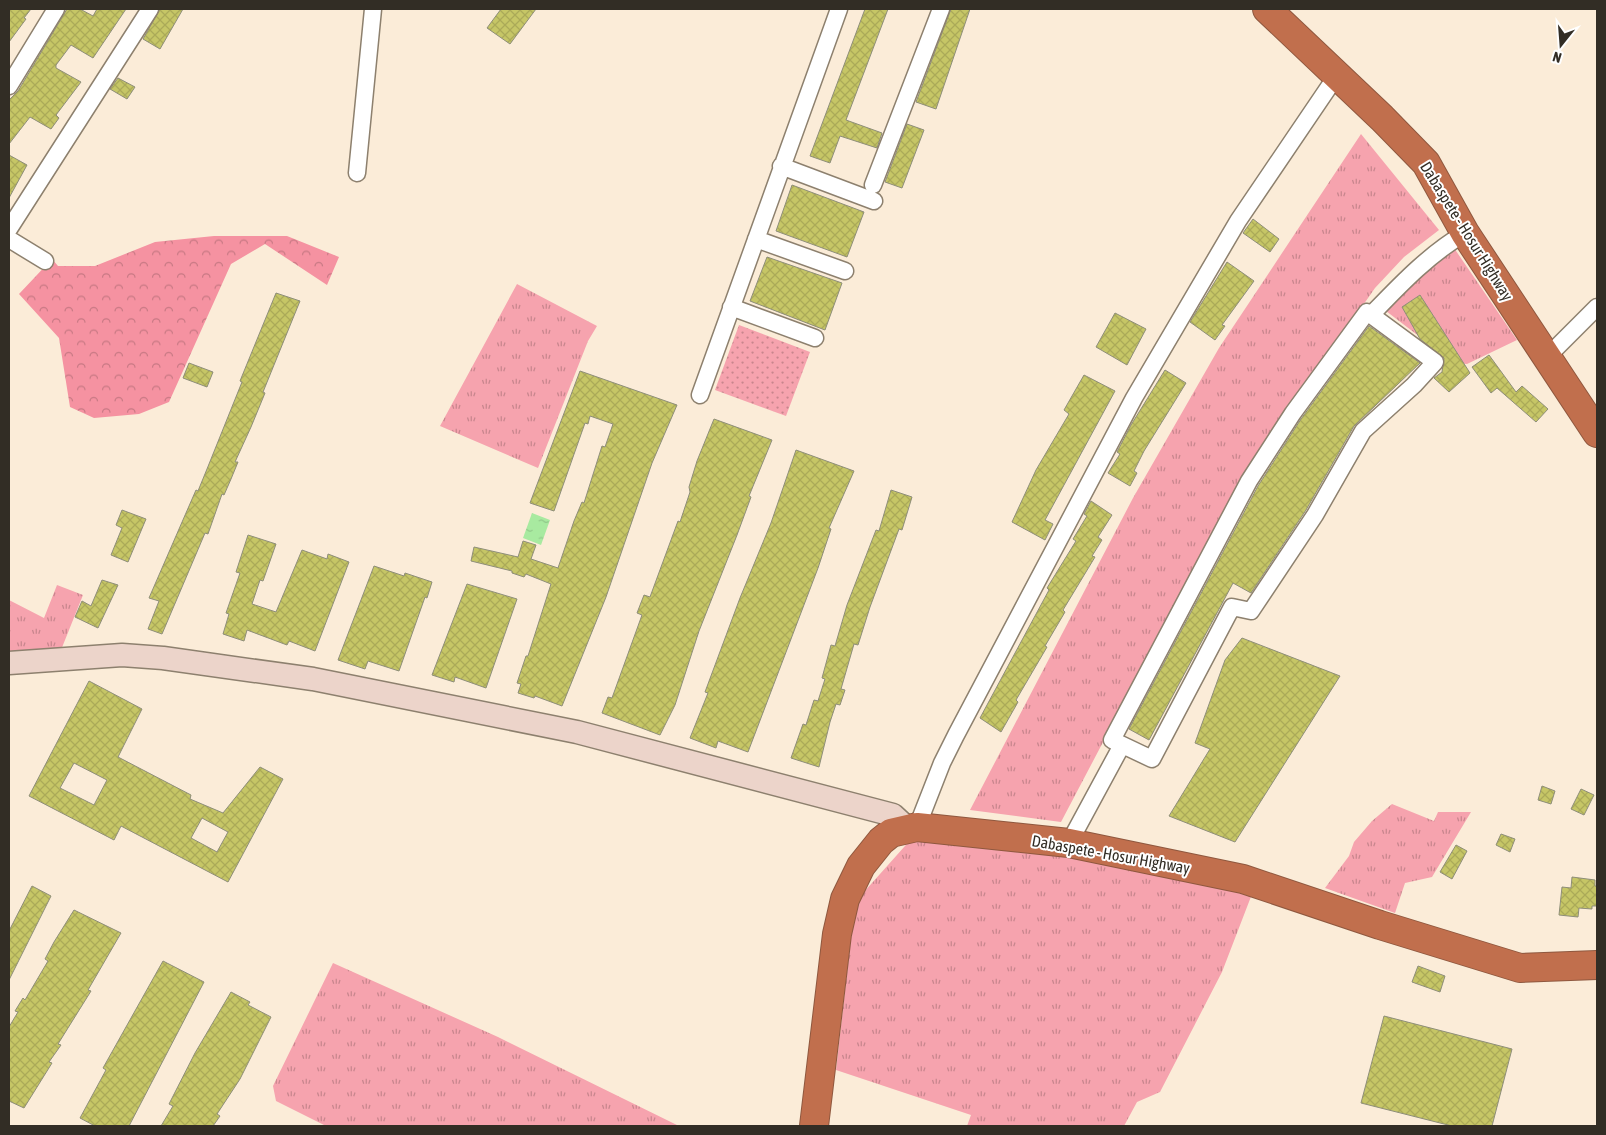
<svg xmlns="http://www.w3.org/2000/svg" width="1606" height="1135" font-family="'Asap Condensed',sans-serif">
<defs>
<pattern id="grass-tufts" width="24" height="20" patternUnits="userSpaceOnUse" patternTransform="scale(1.25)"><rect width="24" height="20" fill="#f6a3ae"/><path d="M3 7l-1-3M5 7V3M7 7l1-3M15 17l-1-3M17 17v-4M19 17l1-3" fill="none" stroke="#c8858d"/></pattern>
<pattern id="forest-crowns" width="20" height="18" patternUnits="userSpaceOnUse" patternTransform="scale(1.25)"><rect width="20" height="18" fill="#f592a1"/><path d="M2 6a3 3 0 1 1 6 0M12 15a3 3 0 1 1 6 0" fill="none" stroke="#c77883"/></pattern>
<pattern id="park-dots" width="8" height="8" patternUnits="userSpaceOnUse" patternTransform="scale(1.25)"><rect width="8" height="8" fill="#f6a3ae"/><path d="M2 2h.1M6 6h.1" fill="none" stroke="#c8858d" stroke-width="1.8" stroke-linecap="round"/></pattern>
<pattern id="water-ripples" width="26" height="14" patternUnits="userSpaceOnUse" patternTransform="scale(1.25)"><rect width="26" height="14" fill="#a8eaa0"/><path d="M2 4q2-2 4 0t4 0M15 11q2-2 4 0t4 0" fill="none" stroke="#91c98a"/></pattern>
<pattern id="building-cross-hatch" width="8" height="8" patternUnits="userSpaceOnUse" patternTransform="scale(1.25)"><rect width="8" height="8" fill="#c6c666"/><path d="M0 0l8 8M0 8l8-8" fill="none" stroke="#abaa58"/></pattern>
</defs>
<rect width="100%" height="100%" fill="#fbecd8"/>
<path fill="url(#grass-tufts)" d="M 1361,134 L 1439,230 L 1404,257 L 1375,288 L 1241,480 L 1061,822 L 970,810 L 1133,498 L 1219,348 Z
M 1454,248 L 1517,340 L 1467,364 L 1454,363 L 1386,311 L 1413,277 Z
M 517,284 L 597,326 L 588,341 L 538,468 L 440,426 Z
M 57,585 L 83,595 L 61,650 L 9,655 L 9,600 L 44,618 Z
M 1392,804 L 1434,821 L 1438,812 L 1471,812 L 1432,877 L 1405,883 L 1395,913 L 1325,888 L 1349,856 L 1354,842 L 1372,821 Z
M 913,837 L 1086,855 L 1252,894 L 1222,972 L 1160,1092 L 1137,1102 L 1124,1126 L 967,1126 L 971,1115 L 836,1070 L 855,902 Z
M 333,963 L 498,1037 L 679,1126 L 326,1126 L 276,1101 L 273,1086 Z"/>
<path fill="url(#forest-crowns)" d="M 214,236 L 287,236 L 339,257 L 327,285 L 265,244 L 231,264 L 169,402 L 139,414 L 94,418 L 70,407 L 59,338 L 19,294 L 52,259 L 58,266 L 95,266 L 155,242 Z"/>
<path fill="url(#park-dots)" d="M 739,325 L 810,352 L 786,416 L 715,390 Z"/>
<path fill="url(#water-ripples)" d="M 532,513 L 550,520 L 541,545 L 523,538 Z"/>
<path fill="url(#building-cross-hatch)" stroke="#8e8e79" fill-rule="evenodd" d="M 9,9 L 31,9 L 24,18 L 26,19 L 9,42 Z
M 67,9 L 80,9 L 93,16 L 97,9 L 126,9 L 93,58 L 71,45 L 56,65 L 56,68 L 81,82 L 56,115 L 59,118 L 51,129 L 30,117 L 9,144 L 9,100 L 18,91 Z
M 160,9 L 183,9 L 160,49 L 143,39 Z
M 501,9 L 536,9 L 510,44 L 487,28 Z
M 865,9 L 888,9 L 846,120 L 882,133 L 877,148 L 840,136 L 830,163 L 810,156 Z
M 951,9 L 970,9 L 936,109 L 916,102 Z
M 118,78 L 135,87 L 127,99 L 110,89 Z
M 907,124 L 924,130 L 902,188 L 885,182 Z
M 9,155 L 27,165 L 9,198 Z
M 792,185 L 864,212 L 847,257 L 776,231 Z
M 1253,219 L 1279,239 L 1270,252 L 1243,233 Z
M 767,257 L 842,283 L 825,330 L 750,301 Z
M 1227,262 L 1254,281 L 1222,325 L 1225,326 L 1215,340 L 1190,322 Z
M 276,293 L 300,301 L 263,392 L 265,393 L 251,427 L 235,462 L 238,462 L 231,479 L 224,495 L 222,494 L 208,534 L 205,533 L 162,634 L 148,629 L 159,601 L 149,598 L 196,490 L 198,491 L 207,469 L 242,382 L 240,381 Z
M 1420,295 L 1470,373 L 1449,392 L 1434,378 L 1442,372 L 1444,358 L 1420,339 L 1402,307 Z
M 1115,313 L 1146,329 L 1127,365 L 1096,347 Z
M 1369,326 L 1420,363 L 1354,426 L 1306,510 L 1251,593 L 1233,583 L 1149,740 L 1129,729 L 1258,486 L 1301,419 Z
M 1489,355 L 1516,392 L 1522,386 L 1548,409 L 1536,422 L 1497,388 L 1491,393 L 1472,367 Z
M 189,363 L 213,372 L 207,387 L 183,378 Z
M 1165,370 L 1186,383 L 1144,451 L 1134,471 L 1137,473 L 1130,486 L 1108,473 L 1120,454 L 1117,452 L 1131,425 Z
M 580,371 L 677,405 L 652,463 L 606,597 L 562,706 L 535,696 L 534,698 L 518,693 L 521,684 L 517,683 L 526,656 L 528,656 L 551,584 L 526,574 L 524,577 L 512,573 L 512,571 L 471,561 L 474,547 L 518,557 L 523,541 L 536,545 L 531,559 L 558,568 L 574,521 L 582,502 L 584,503 L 602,446 L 605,447 L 613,424 L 590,416 L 588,424 L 585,423 L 554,511 L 530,503 Z
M 1084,375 L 1115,391 L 1045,520 L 1053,524 L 1045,540 L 1012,522 L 1036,470 L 1069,414 L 1064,410 Z
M 714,419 L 772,440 L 749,496 L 751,497 L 737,535 L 699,631 L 675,705 L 660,735 L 602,713 L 608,697 L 612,698 L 642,615 L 637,613 L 644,595 L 650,597 L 678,521 L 680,522 L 690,492 L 689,487 L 697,461 Z
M 796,450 L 854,471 L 829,528 L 831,529 L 818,568 L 748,752 L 718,741 L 716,748 L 690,738 L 708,693 L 705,692 L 740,598 L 771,523 Z
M 891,490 L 912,497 L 902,530 L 899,529 L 870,607 L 858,645 L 854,644 L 841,689 L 845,690 L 840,705 L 836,704 L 830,722 L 819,767 L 791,758 L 803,724 L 806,725 L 814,700 L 818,701 L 825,679 L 822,678 L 831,645 L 835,646 L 847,605 L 876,530 L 879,531 Z
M 1091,501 L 1112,515 L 1098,537 L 1102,540 L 1092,556 L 1095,557 L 1063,610 L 1065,612 L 1045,646 L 1047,647 L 1016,700 L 1018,702 L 1001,732 L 980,718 L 1049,590 L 1047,588 L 1076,541 L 1073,539 L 1087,516 L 1084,514 Z
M 122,510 L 146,519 L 128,562 L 111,555 L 122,528 L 116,525 Z
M 248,535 L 276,544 L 263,581 L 260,580 L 252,604 L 276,612 L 302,550 L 327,559 L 328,554 L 349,562 L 315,651 L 289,641 L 287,645 L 247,630 L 244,641 L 223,634 L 229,614 L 226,613 L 240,573 L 236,572 Z
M 374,566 L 404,576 L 405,573 L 432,582 L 427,598 L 425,597 L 399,671 L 368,661 L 365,669 L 338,660 Z
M 102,580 L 118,585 L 98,628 L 75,617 L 82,601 L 91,606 Z
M 467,584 L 517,599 L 486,688 L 455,677 L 454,682 L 432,675 Z
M 1242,638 L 1340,676 L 1235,842 L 1169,816 L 1210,749 L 1195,743 L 1225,660 Z
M 89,681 L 142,709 L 118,757 L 191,795 L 190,799 L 223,813 L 260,767 L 283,779 L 228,882 L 121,826 L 114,840 L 29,796 ZM 74,763 L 107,780 L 94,805 L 60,788 ZM 202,818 L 228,832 L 217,852 L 191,838 Z
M 1542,786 L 1555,791 L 1551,804 L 1538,800 Z
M 1581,789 L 1594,795 L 1584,815 L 1571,809 Z
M 1501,834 L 1515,839 L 1510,852 L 1496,845 Z
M 1456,845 L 1467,851 L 1452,879 L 1440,872 Z
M 1572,877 L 1595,880 L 1595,886 L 1597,886 L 1597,906 L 1592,906 L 1592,909 L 1579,908 L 1578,917 L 1559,915 L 1562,887 L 1571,888 Z
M 32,886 L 51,896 L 9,980 L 9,931 Z
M 74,910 L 121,933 L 88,990 L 91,991 L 58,1044 L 61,1045 L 49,1062 L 52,1063 L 24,1108 L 9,1101 L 9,1027 L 18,1012 L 15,1011 L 23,998 L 25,1000 L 48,961 L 45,959 L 54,942 Z
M 163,961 L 204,982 L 129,1126 L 95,1126 L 80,1118 L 106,1070 L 103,1068 Z
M 1418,966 L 1445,976 L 1440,992 L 1412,982 Z
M 231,992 L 250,1002 L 248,1005 L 271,1017 L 240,1079 L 217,1114 L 220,1116 L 213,1126 L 161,1126 L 173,1106 L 169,1104 L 195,1053 Z
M 1384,1016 L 1512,1049 L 1492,1126 L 1452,1126 L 1361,1103 Z"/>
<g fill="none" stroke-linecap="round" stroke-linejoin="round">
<g stroke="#8d806e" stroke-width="19">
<path id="street" d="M 9,86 L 56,9
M 781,166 L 874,201
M 357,173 L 373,9
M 873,185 L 941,9
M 9,229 L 150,9
M 9,239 L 45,261
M 756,239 L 845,271
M 731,307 L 815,338
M 1367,312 L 1435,362 L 1414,385 L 1363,431 L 1315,515 L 1251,611 L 1232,607 L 1152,759 L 1112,740 L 1249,481 L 1293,413 Z
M 1371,315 C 1400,285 1428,255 1465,233
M 1548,356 L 1597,307
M 700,395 L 839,9
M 917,827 L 942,763 L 956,735 L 1134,398 L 1238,221 L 1337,75
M 1069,843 L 1122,745"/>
</g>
<g stroke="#8d806e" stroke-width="25">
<path id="secondary" d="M 9,663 L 122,655 L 163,658 L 313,679 L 577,732 L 893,815 L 907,828"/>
</g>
<g stroke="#8f583f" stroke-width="30">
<path id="highway" d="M 1267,9 L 1382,118 L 1426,163 L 1465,233 L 1597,433
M 814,1126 L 837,934 L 845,899 L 861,866 L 881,841 L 891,833 L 917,827 L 1069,843 L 1243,879 L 1380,925 L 1520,968 L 1597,965"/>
</g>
<use href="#street" stroke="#fff" stroke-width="16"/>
<use href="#secondary" stroke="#ecd4ca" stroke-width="22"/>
<use href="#highway" stroke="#c16f4d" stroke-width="28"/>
</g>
<g text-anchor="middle" stroke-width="4" stroke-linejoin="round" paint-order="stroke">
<g font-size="16" fill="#322d25" stroke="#fff">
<text transform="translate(1467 231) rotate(58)" y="6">Dabaspete - Hosur Highway</text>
<text transform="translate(1111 854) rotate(10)" y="6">Dabaspete - Hosur Highway</text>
</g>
</g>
<rect width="1606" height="1135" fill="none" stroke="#322d25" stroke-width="20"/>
<g transform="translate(1561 45) rotate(197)" stroke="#ffffff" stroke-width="4" paint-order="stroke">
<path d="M0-4L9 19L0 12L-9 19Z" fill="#322d25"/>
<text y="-8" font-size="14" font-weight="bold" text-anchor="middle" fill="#322d25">N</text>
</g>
</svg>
